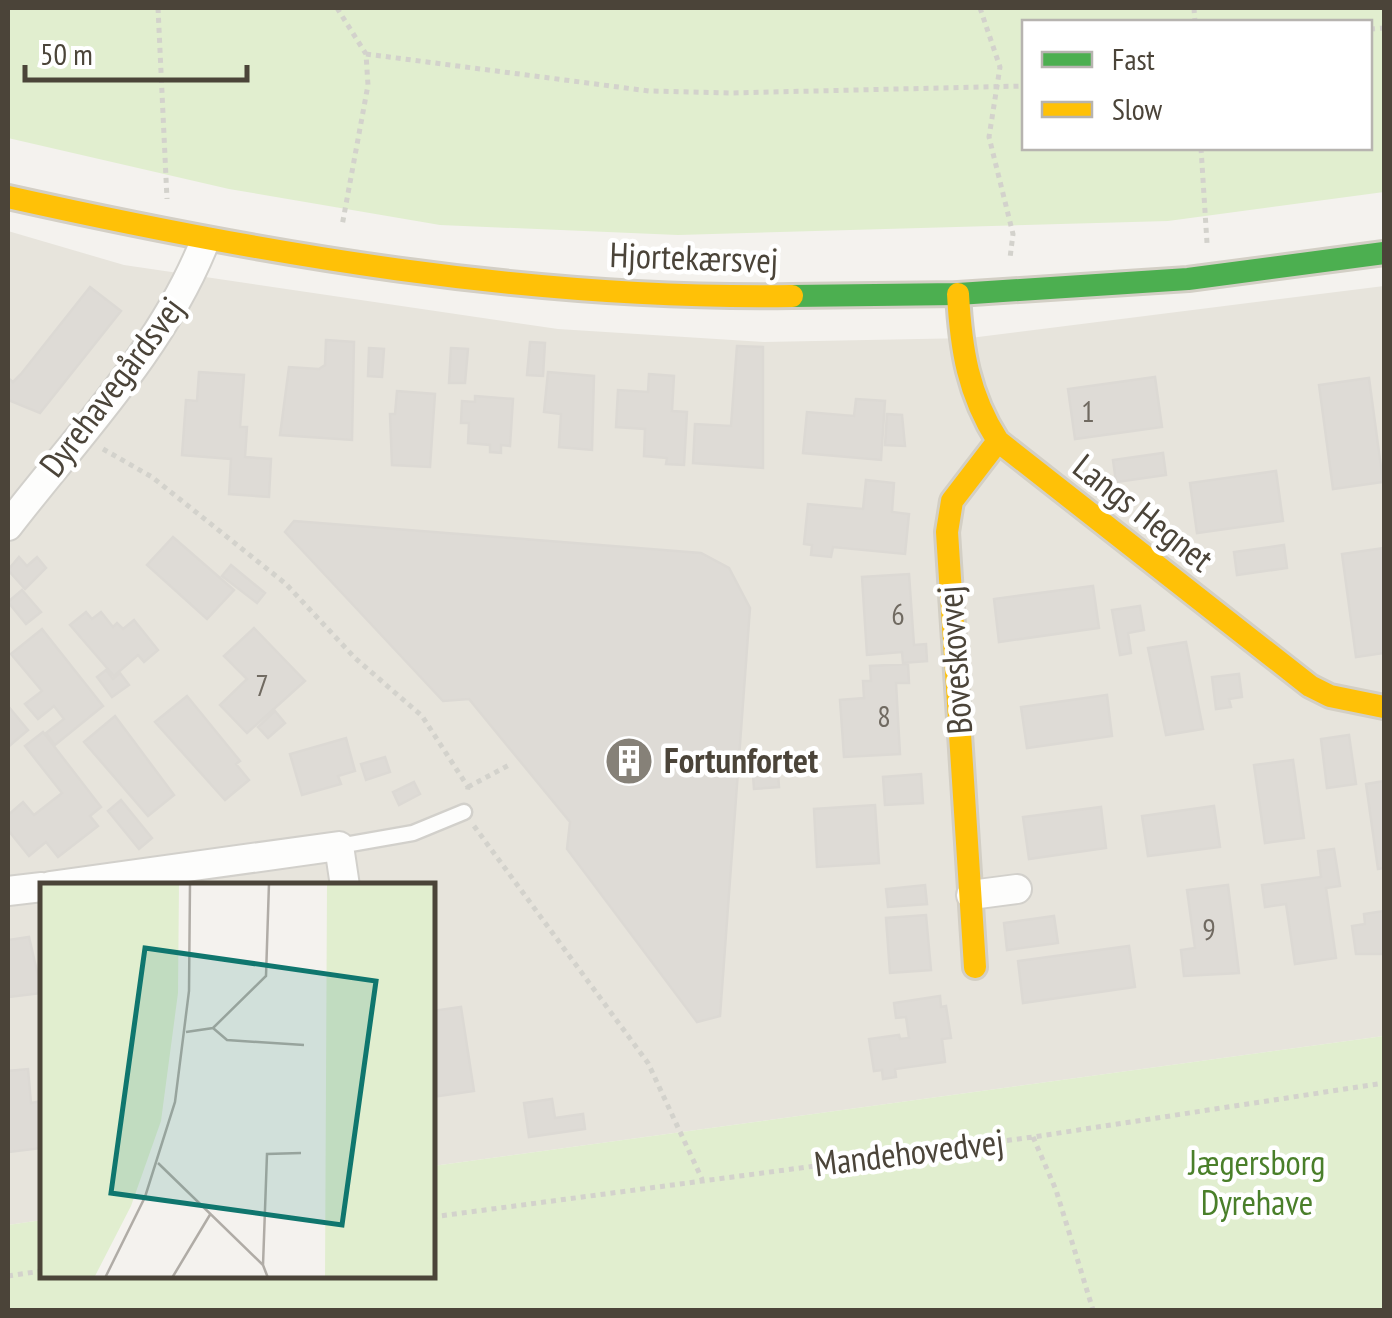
<svg xmlns="http://www.w3.org/2000/svg" width="1392" height="1318" font-family="'PT Sans Narrow',sans-serif">
<rect width="100%" height="100%" fill="#f4f2ee"/>
<path fill="#e7e4dc" d="M 8,231 L 124,265 L 558,329 L 764,342 L 970,338 L 1384,286 L 1384,1036 L 433,1166 L 432,886 L 42,886 L 42,1220 L 8,1225 Z"/>
<path fill="#e1eecf" fill-rule="evenodd" d="M 8,8 L 1384,8 L 1384,192 L 1168,221 L 678,235 L 440,225 L 229,189 L 8,138 ZM 1024,22 L 1370,22 L 1370,148 L 1024,148 Z
M 1384,1036 L 1384,1310 L 8,1310 L 8,1225 L 42,1220 L 42,1276 L 432,1276 L 433,1166 Z"/>
<path fill="#dedbd6" stroke="#dcd9d4" stroke-width="2.5" d="M 90,287 L 121,311 L 40,413 L 8,400 L 8,378 L 13,382 L 21,374 Z
M 326,340 L 354,342 L 352,440 L 280,435 L 289,367 L 319,369 L 325,365 Z
M 530,342 L 545,343 L 543,376 L 527,375 Z
M 737,346 L 763,347 L 763,468 L 693,463 L 695,424 L 731,426 Z
M 369,348 L 384,349 L 382,377 L 368,376 Z
M 451,348 L 468,349 L 465,383 L 449,383 Z
M 199,372 L 244,375 L 240,427 L 247,427 L 245,457 L 271,459 L 269,497 L 229,494 L 231,459 L 182,455 L 186,400 L 197,401 Z
M 548,372 L 594,376 L 592,450 L 559,447 L 561,414 L 544,412 Z
M 649,374 L 674,376 L 672,411 L 687,412 L 684,465 L 666,464 L 667,458 L 644,456 L 645,429 L 616,427 L 618,390 L 648,392 Z
M 1155,377 L 1162,427 L 1075,439 L 1068,389 Z
M 1369,378 L 1383,482 L 1333,489 L 1319,385 Z
M 397,391 L 435,394 L 430,467 L 392,465 L 390,414 L 395,414 Z
M 475,396 L 513,399 L 510,446 L 501,445 L 501,453 L 490,452 L 490,445 L 468,443 L 469,423 L 461,423 L 462,401 L 475,402 Z
M 856,399 L 885,401 L 881,460 L 803,453 L 807,412 L 854,416 Z
M 887,414 L 902,415 L 905,446 L 885,445 Z
M 1163,453 L 1166,475 L 1116,482 L 1113,460 Z
M 1276,471 L 1283,521 L 1197,533 L 1190,483 Z
M 866,480 L 894,483 L 892,512 L 909,514 L 905,554 L 833,547 L 831,557 L 811,555 L 812,545 L 804,544 L 808,504 L 863,509 Z
M 294,521 L 701,553 L 729,568 L 750,608 L 720,1016 L 697,1022 L 567,849 L 570,822 L 469,699 L 443,701 L 285,532 Z
M 173,537 L 234,590 L 207,619 L 147,565 Z
M 1284,545 L 1287,568 L 1237,575 L 1234,552 Z
M 1384,548 L 1384,653 L 1356,657 L 1342,554 Z
M 19,557 L 27,566 L 37,557 L 46,568 L 25,589 L 8,570 Z
M 231,565 L 265,593 L 257,603 L 222,576 Z
M 909,574 L 914,645 L 926,644 L 927,661 L 903,663 L 902,652 L 867,655 L 862,577 Z
M 1093,586 L 1099,628 L 999,642 L 994,599 Z
M 22,590 L 41,612 L 26,624 L 8,602 Z
M 1140,606 L 1144,630 L 1128,633 L 1131,653 L 1120,655 L 1112,610 Z
M 86,612 L 92,619 L 101,612 L 113,627 L 117,623 L 123,629 L 134,620 L 158,650 L 144,662 L 138,655 L 114,676 L 70,625 Z
M 254,628 L 305,681 L 247,733 L 220,705 L 247,679 L 224,656 Z
M 42,629 L 103,706 L 55,745 L 46,733 L 64,719 L 54,706 L 38,719 L 25,704 L 42,691 L 11,654 Z
M 1186,642 L 1203,729 L 1166,735 L 1148,648 Z
M 908,664 L 909,683 L 896,683 L 900,754 L 844,757 L 840,700 L 864,698 L 863,681 L 871,681 L 870,666 Z
M 106,670 L 113,679 L 120,673 L 129,685 L 112,697 L 97,677 Z
M 1239,674 L 1242,697 L 1229,699 L 1231,707 L 1216,709 L 1212,677 Z
M 1107,695 L 1112,736 L 1027,748 L 1021,707 Z
M 187,696 L 240,761 L 236,764 L 249,780 L 225,800 L 155,722 Z
M 8,706 L 28,730 L 8,747 Z
M 275,711 L 285,723 L 268,738 L 258,727 Z
M 115,716 L 174,795 L 148,816 L 84,742 Z
M 43,732 L 101,807 L 90,816 L 98,826 L 58,857 L 46,842 L 29,856 L 8,830 L 8,815 L 23,802 L 34,815 L 62,793 L 25,746 Z
M 1349,735 L 1356,784 L 1327,788 L 1321,739 Z
M 346,738 L 355,771 L 338,776 L 341,784 L 302,795 L 290,754 Z
M 385,757 L 390,772 L 366,780 L 361,764 Z
M 1293,760 L 1304,838 L 1265,843 L 1254,765 Z
M 778,773 L 779,787 L 754,789 L 753,775 Z
M 921,774 L 923,803 L 885,805 L 883,777 Z
M 1384,781 L 1384,868 L 1378,869 L 1366,784 Z
M 414,782 L 420,794 L 399,805 L 393,792 Z
M 121,800 L 152,838 L 139,849 L 108,811 Z
M 875,805 L 879,863 L 817,867 L 814,809 Z
M 1214,806 L 1220,847 L 1148,856 L 1142,816 Z
M 1101,807 L 1106,848 L 1029,859 L 1023,817 Z
M 1334,849 L 1340,886 L 1326,888 L 1336,958 L 1295,964 L 1286,904 L 1265,907 L 1262,885 L 1321,877 L 1318,851 Z
M 925,885 L 927,904 L 888,907 L 886,889 Z
M 1228,885 L 1239,973 L 1184,976 L 1181,950 L 1195,948 L 1187,890 Z
M 1384,911 L 1384,954 L 1356,954 L 1352,926 L 1365,924 L 1364,914 Z
M 926,915 L 931,970 L 890,973 L 886,918 Z
M 1054,916 L 1058,943 L 1007,950 L 1004,923 Z
M 29,937 L 42,993 L 8,997 L 8,940 Z
M 1129,946 L 1135,987 L 1023,1003 L 1018,961 Z
M 940,996 L 941,1007 L 946,1006 L 951,1038 L 942,1039 L 945,1062 L 895,1069 L 896,1077 L 883,1079 L 882,1070 L 874,1071 L 869,1039 L 899,1035 L 900,1039 L 909,1038 L 906,1017 L 896,1018 L 894,1003 Z
M 461,1007 L 474,1091 L 432,1097 L 432,1011 Z
M 28,1069 L 31,1103 L 42,1101 L 42,1148 L 8,1152 L 8,1071 Z
M 552,1099 L 555,1118 L 583,1114 L 585,1129 L 529,1137 L 524,1103 Z"/>
<g fill="none" stroke-linecap="round" stroke-linejoin="round">
<g stroke="#d2d0cb" stroke-width="19">
<path id="lane" d="M 339,846 L 413,833 L 464,812"/>
</g>
<g stroke="#d2d0cb" stroke-width="32">
<path id="street" d="M 8,526 C 78,435 163,348 205,241
M 50,886 L 339,846 L 345,886
M 8,891 L 42,887
M 971,895 L 1017,889"/>
</g>
<g stroke="#d3cfc5" stroke-width="28">
<path id="fast" d="M 792,296 L 958,294 L 1188,279 L 1384,253"/>
</g>
<g stroke="#d3cfc5" stroke-width="28">
<path id="slow" d="M 8,197 C 263,254 529,300 792,296
M 958,294 C 961,349 968,394 998,441 L 1310,686 L 1330,696 L 1384,707
M 975,967 L 947,532 L 952,501 L 998,441"/>
</g>
<path stroke="#d3d2cc" stroke-width="5" stroke-dasharray="5 5" stroke-linecap="butt" d="M 158,8 L 167,199
M 337,8 L 366,54 L 368,85 L 342,226
M 980,8 L 1000,67 L 989,137 L 1013,234 L 1010,258
M 1194,8 L 1195,22
M 1370,29 L 1384,28
M 366,54 L 649,91 L 730,93 L 1024,86
M 1201,148 L 1207,243
M 103,449 L 152,477 L 286,584 L 355,658 L 422,716 L 468,787 L 467,794
M 468,787 L 511,764
M 474,826 L 648,1063 L 702,1179
M 1033,1137 L 1056,1190 L 1093,1310
M 432,1217 L 1033,1137 L 1384,1083
M 8,1276 L 42,1271"/>
<use href="#lane" stroke="#fdfdfc" stroke-width="14"/>
<use href="#street" stroke="#fdfdfc" stroke-width="28"/>
<use href="#fast" stroke="#4caf50" stroke-width="22"/>
<use href="#slow" stroke="#ffc107" stroke-width="22"/>
</g>
<defs>
<g id="building-disc" transform="scale(2.5)"><circle r="9.5" fill="#868178" stroke="#fff"/><path d="M-4-6H4V6H1V3H-1V6H-4ZM-2.5-4.3h1.7v1.8h-1.7ZM.8-4.3h1.7v1.8H.8ZM-2.5-1h1.7V.8h-1.7ZM.8-1h1.7V.8H.8Z" fill="#fff"/></g>
</defs>
<g fill-rule="evenodd">
<use href="#building-disc" x="629" y="761"/>
</g>
<g text-anchor="middle" stroke-width="9" stroke-linejoin="round" paint-order="stroke">
<g font-size="30" fill="#706a61">
<text x="1088" y="422">1</text>
<text x="898" y="625">6</text>
<text x="262" y="696">7</text>
<text x="884" y="727">8</text>
<text x="1209" y="940">9</text>
</g>
<g font-size="35" fill="#4b4439" stroke="#fff">
<text transform="translate(694 258) rotate(2)" y="12">Hjortekærsvej</text>
<text transform="translate(112 387) rotate(-53)" y="12">Dyrehavegårdsvej</text>
<text transform="translate(1143 513) rotate(38)" y="12">Langs Hegnet</text>
<text transform="translate(955 660) rotate(-94)" y="12">Boveskovvej</text>
<text transform="translate(909 1153) rotate(-7)" y="12">Mandehovedvej</text>
</g>
<g font-size="35" font-weight="bold" fill="#4b4439" stroke="#fff" text-anchor="start">
<text x="664" y="773">Fortunfortet</text>
</g>
<g font-size="35" fill="#4a7f2a" stroke="#fff">
<text x="1257" y="1175">Jægersborg<tspan x="1257" dy="40">Dyrehave</tspan></text>
</g>
</g>
<g transform="translate(40 883)">
<rect width="395" height="395" fill="#f4f2ee"/>
<path d="M 0,0 L 139,0 L 138,110 L 121,238 L 91,323 L 54,395 L 0,395 ZM 287,0 L 395,0 L 395,395 L 285,395 Z" fill="#e1eecf"/>
<path fill="none" stroke="#b0aca6" stroke-width="2.5" d="M 173,145 L 187,157 L 264,162M 146,149 L 173,145 L 226,93 L 229,0M 118,280 L 223,382 L 228,395M 223,382 L 227,271 L 261,270M 65,395 L 105,314 L 135,219 L 149,108 L 150,0M 132,395 L 171,330"/>
<path fill="#0f766e" fill-opacity="0.15" stroke="#0f766e" stroke-width="5" d="M 105,65 L 336,98 L 302,342 L 71,310 Z"/>
<rect width="395" height="395" fill="none" stroke="#4b4439" stroke-width="5"/>
</g>
<rect width="1392" height="1318" fill="none" stroke="#4b4439" stroke-width="20"/>
<rect x="1022" y="20" width="350" height="130" fill="#ffffff" stroke="#b7b4b0" stroke-width="2.5"/>
<rect x="1042" y="52" width="50" height="15" fill="#4caf50" stroke="#b7b4b0" stroke-width="2.5"/>
<text x="1112" y="70" font-size="30" fill="#4b4439">Fast</text>
<rect x="1042" y="102" width="50" height="15" fill="#ffc107" stroke="#b7b4b0" stroke-width="2.5"/>
<text x="1112" y="120" font-size="30" fill="#4b4439">Slow</text>
<path d="M25 65v15h222v-15" fill="none" stroke="#4b4439" stroke-width="5"/>
<text x="40" y="65" font-size="30" fill="#4b4439" stroke="#ffffff" stroke-width="8" paint-order="stroke">50 m</text>
</svg>
